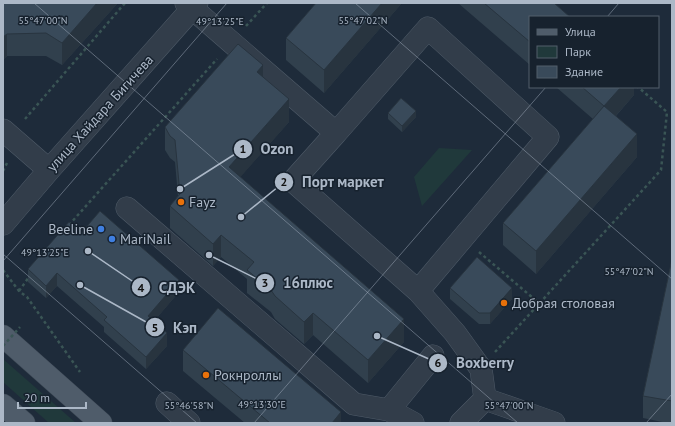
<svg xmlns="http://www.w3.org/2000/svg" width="675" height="426" font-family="'PT Sans',sans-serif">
<rect width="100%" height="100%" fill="#1e2b3a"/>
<path fill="#20393b" d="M 439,148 L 472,150 L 422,206 L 414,177 Z
M 3,359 L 76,423 L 49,423 L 3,382 Z"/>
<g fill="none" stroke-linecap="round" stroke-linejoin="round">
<g stroke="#4f5b68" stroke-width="23">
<path id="minor" d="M 186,3 L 336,133 L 428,28 L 548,137 L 418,291 L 293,181 L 336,133
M 3,130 L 49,170
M 127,208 L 354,404 L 389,410 L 413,423
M 3,224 L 49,170 L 197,3
M 418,291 L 455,333 L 481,369 L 485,399
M 167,403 L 189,423
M 389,410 L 433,356
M 461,423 L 485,399 L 554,423"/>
</g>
<g stroke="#3b4653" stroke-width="23">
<path id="major" d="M 3,336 L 101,423
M 3,405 L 24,423"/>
</g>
<path stroke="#3a5555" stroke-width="2.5" stroke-dasharray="3 3" stroke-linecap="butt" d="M 246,26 L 267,3
M 25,119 L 125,3
M 3,171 L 7,163
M 69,225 L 217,59
M 479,252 L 540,304
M 3,270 L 19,291 L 27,297 L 80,372
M 19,291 L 29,277
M 495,352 L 661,170 L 667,112 L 638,87"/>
<use href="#minor" stroke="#323d4a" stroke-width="22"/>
<use href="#major" stroke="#4f5c6a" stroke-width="22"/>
<path stroke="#3a5555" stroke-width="2.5" stroke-dasharray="3 3" stroke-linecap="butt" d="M 3,346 L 20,327"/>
</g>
<path fill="#31404d" d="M 3,3 L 118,3 L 62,65 L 46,56 L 7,56 L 3,60 Z
M 316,3 L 402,3 L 324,93 L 286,60 L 286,38 Z
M 458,3 L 554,3 L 530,17 L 530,65 Z
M 263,76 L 289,122 L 240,177 L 404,342 L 368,383 L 313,335 L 304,344 L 275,319 L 271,312 L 247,293 L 247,279 L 221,257 L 213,266 L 170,228 L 170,206 L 178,196 L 175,162 L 170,158 L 165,150 L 165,127 Z
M 556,87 L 634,87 L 634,95 L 616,116 L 637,157 L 536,274 L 503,245 L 503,223 L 593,119 Z
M 388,113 L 416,117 L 402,132 L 388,119 Z
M 82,232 L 179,292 L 154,321 L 167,346 L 146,369 L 104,332 L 104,327 L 57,286 L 46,298 L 28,282 L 28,269 Z
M 672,259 L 672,423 L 667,423 L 643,418 L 643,396 Z
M 450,288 L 512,299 L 490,324 L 479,324 L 450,299 Z
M 183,350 L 341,423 L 245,423 L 183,371 Z"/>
<path fill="#28343f" d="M 97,3 L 118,3 L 62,65 L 62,43 Z
M 382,3 L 402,3 L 324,93 L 324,70 Z
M 7,34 L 7,56 L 3,60 L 3,37 Z
M 263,65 L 263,88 L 257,72 Z
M 621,87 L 634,87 L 634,95 L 604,129 L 604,106 Z
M 289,99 L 289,122 L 229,190 L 229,167 Z
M 416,111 L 416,117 L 402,132 L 402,126 Z
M 637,134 L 637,157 L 536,274 L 536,251 Z
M 221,235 L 221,257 L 213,266 L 213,244 Z
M 57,273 L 57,286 L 46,298 L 46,286 Z
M 179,280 L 179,292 L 148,328 L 148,316 Z
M 512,288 L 512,299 L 490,324 L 490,313 Z
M 313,313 L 313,335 L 304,344 L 304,322 Z
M 404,319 L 404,342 L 368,383 L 368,360 Z
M 167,333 L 167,346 L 146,369 L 146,357 Z
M 341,412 L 341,423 L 332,423 Z"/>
<path fill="#394a5a" stroke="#28343f" d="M 3,3 L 97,3 L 62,43 L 46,33 L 7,34 L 3,37 Z
M 316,3 L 382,3 L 324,70 L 286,38 Z
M 484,3 L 554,3 L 570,17 L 530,17 L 530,42 Z
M 238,44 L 263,65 L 257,72 L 289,99 L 229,167 L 404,319 L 368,360 L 313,313 L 304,322 L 275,296 L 271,290 L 247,270 L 254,262 L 221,235 L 213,244 L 170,206 L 180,194 L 175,140 L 170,136 L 165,127 Z
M 582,87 L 621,87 L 604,106 Z
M 401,98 L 416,111 L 402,126 L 388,113 Z
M 604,106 L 637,134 L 536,251 L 503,223 Z
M 100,211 L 179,280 L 148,316 L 167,333 L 146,357 L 104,320 L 107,317 L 57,273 L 46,286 L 28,269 L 69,222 L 82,232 Z
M 477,257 L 512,288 L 490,313 L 479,313 L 450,288 Z
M 672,259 L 672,401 L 643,396 Z
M 218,308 L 341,412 L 332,423 L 270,423 L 183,350 Z"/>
<path fill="none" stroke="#acb8c7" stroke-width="1" stroke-opacity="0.45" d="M 34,3 L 518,423M 355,3 L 672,279M 607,17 L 619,3M 3,254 L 197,423M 3,261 L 227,3M 254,423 L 546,87M 646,423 L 672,394"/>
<g fill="#e8710a" stroke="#17222e" stroke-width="1.5">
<circle cx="181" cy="202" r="4"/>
<circle cx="504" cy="303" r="4"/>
<circle cx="206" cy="375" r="4"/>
</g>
<g fill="#3f7fe0" stroke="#17222e" stroke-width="1.5">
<circle cx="101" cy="229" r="4"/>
<circle cx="112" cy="239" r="4"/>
</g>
<g text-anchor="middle" stroke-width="3" stroke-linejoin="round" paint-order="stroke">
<g font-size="14" fill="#acb8c7" stroke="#17222e">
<text transform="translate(100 113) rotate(-48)" y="5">улица Хайдара Бигичева</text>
</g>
<g font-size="14" fill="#acb8c7" stroke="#17222e" text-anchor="start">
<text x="189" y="207">Fayz</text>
<text x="93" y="234" text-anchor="end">Beeline</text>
<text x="120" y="244">MariNail</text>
<text x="512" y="308">Добрая столовая</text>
<text x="214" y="380">Рокнроллы</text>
</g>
</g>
<g font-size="10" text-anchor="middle" fill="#acb8c7" stroke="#17222e" stroke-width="3" stroke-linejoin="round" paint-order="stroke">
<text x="43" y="24">55°47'00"N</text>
<text x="363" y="24">55°47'02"N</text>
<text x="220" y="25">49°13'25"E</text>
<text x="45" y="256">49°13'25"E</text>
<text x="629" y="275">55°47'02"N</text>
<text x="262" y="408">49°13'30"E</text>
<text x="189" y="409">55°46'58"N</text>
<text x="509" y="409">55°47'00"N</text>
</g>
<path fill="none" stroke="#acb8c7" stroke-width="1.5" d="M180 189L243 149M241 217L284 182M209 255L265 283M88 251L141 287M80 285L155 327M377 336L438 363"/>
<g fill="#acb8c7" stroke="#17222e" stroke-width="1.5">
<circle cx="180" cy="189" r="4"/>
<circle cx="241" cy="217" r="4"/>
<circle cx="209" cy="255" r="4"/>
<circle cx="88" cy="251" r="4"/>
<circle cx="80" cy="285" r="4"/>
<circle cx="377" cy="336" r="4"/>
<circle cx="243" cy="149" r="10"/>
<circle cx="284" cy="182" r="10"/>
<circle cx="265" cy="283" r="10"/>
<circle cx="141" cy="287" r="10"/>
<circle cx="155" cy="327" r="10"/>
<circle cx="438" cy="363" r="10"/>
</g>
<g font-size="12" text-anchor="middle" font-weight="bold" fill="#111">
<text x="243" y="153">1</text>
<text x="284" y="186">2</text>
<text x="265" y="287">3</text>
<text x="141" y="292">4</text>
<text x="155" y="332">5</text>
<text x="438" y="367">6</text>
</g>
<g font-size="15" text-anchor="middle" font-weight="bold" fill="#acb8c7" stroke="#17222e" stroke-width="3" stroke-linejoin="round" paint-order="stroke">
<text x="277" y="154">Ozon</text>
<text x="343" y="187">Порт маркет</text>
<text x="308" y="288">16плюс</text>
<text x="177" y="293">СДЭК</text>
<text x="185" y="333">Кэп</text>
<text x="485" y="368">Boxberry</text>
</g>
<rect width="675" height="426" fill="none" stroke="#acb8c7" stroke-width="8"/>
<rect x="529" y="16" width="130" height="72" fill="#17222e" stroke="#535e6b"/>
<rect x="537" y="29" width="20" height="6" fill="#4f5c6a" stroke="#535e6b"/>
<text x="565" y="36" font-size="12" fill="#acb8c7">Улица</text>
<rect x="537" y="46" width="20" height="12" fill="#20393b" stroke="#535e6b"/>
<text x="565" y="56" font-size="12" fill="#acb8c7">Парк</text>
<rect x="537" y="66" width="20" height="12" fill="#394a5a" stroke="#535e6b"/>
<text x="565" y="76" font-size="12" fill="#acb8c7">Здание</text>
<path d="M18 402v6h68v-6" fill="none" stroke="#acb8c7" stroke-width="2"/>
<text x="24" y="402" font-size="12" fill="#acb8c7" stroke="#17222e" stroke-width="3" paint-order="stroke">20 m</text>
</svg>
